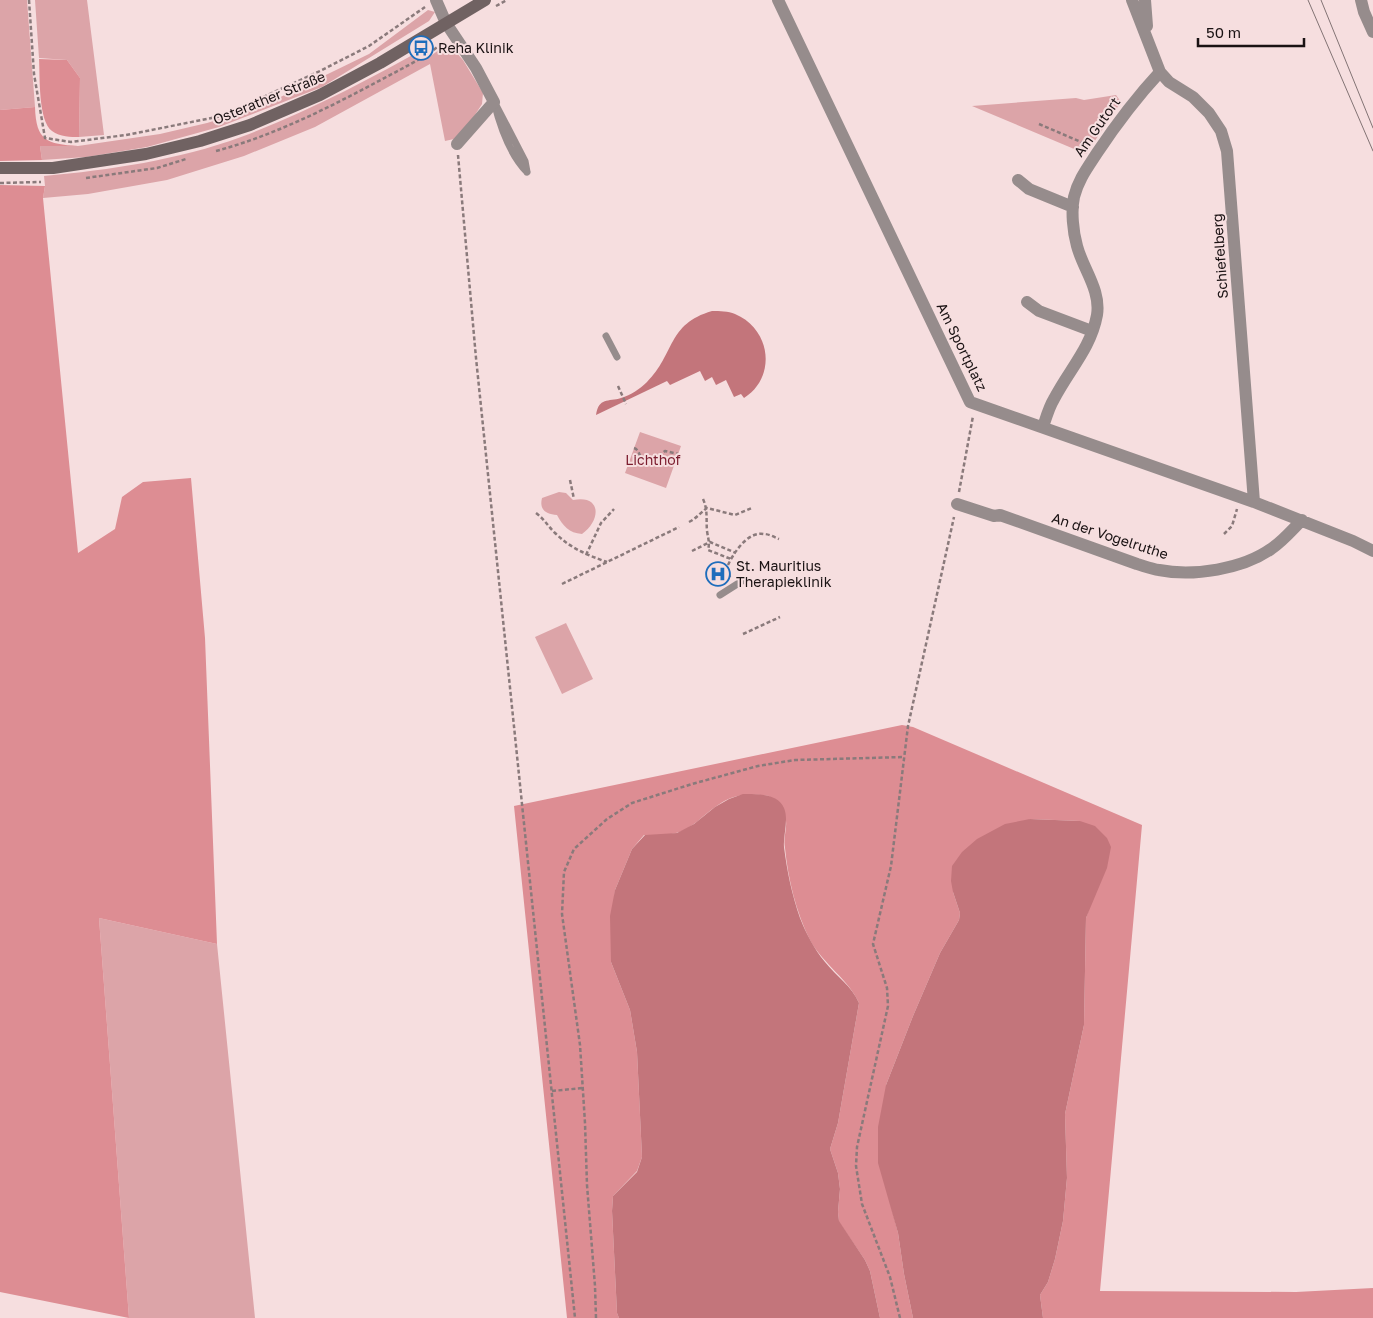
<svg xmlns="http://www.w3.org/2000/svg" width="1373" height="1318" font-family="'Golos Text',sans-serif">
<rect width="100%" height="100%" fill="#f6dedf"/>
<path fill="#dca4a8" d="M 0,0 L 27,0 L 35,107 L 0,110 Z
M 35,0 L 87,0 L 104,135 L 79,137 L 80,78 L 67,60 L 39,58 Z
M 428,10 L 435,12 L 429,21 L 322,87 L 219,127 L 147,147 L 86,157 L 42,160 L 40,146 L 78,146 L 160,134 L 207,123 L 260,107 L 369,54 Z
M 432,44 L 429,57 L 446,45 L 455,51 L 463,60 L 483,93 L 482,104 L 471,121 L 454,139 L 445,141 L 430,64 L 315,127 L 244,156 L 167,180 L 88,194 L 43,198 L 45,186 L 44,176 C 110,170 178,160 241,137 C 308,112 370,79 432,44 Z
M 1116,95 L 1121,102 L 1086,154 L 972,106 L 1076,98 L 1084,100 Z
M 640,432 L 681,446 L 666,488 L 625,473 Z
M 559,492 L 566,493 L 573,500 C 602,494 601,521 582,534 C 569,533 563,526 557,515 C 546,514 539,510 542,498 Z
M 566,623 L 593,679 L 562,694 L 535,637 Z
M 99,918 L 217,944 L 255,1318 L 129,1318 Z"/>
<path fill="#dd8d93" d="M 39,59 L 67,60 L 80,78 L 79,137 C 71,137 60,137 52,131 C 38,121 40,76 39,59 Z
M 35,107 C 36,141 47,144 78,146 L 40,146 L 42,160 L 0,161 L 0,110 Z
M 0,185 L 45,186 L 43,198 L 78,553 L 115,529 L 122,497 L 143,482 L 191,478 L 205,638 L 217,944 L 99,918 L 129,1318 L 0,1292 Z
M 902,725 L 913,727 L 1142,825 L 1100,1291 L 1296,1292 L 1373,1288 L 1373,1318 L 1043,1318 L 1040,1295 L 1048,1282 L 1055,1259 L 1063,1221 L 1067,1178 L 1065,1114 L 1084,1025 L 1086,918 L 1089,909 L 1080,821 L 1030,819 L 953,892 L 960,913 L 959,920 L 940,953 L 913,1016 L 886,1085 L 889,1198 L 898,1233 L 904,1274 L 913,1318 L 880,1318 L 870,1271 L 865,1260 L 839,1222 L 838,1212 L 840,1189 L 838,1173 L 830,1149 L 838,1123 L 859,1003 C 849,980 823,964 810,940 C 796,912 788,879 785,848 C 783,839 787,829 786,821 C 784,813 773,802 769,796 C 735,791 724,799 699,820 C 693,825 683,832 676,833 C 666,836 654,835 644,835 L 632,849 L 615,890 L 612,939 L 611,962 L 630,1010 L 637,1052 L 642,1157 L 637,1171 L 613,1196 L 612,1211 L 617,1313 L 619,1318 L 567,1318 L 514,806 Z"/>
<path fill="#c3757b" d="M 712,311 C 720,311 728,311 735,314 C 771,329 777,377 744,398 L 741,394 L 734,397 L 726,380 L 716,385 L 712,377 L 705,381 L 700,371 L 670,385 L 667,381 L 596,415 C 599,397 608,402 621,398 C 631,395 640,389 647,382 C 675,354 667,324 712,311 Z
M 743,794 C 756,794 778,793 784,808 C 789,820 783,835 784,847 C 787,871 792,895 800,918 C 806,933 814,949 825,962 C 836,976 852,986 859,1003 L 838,1123 L 830,1149 L 838,1173 L 840,1189 L 838,1212 L 839,1221 L 865,1260 L 870,1271 L 880,1318 L 619,1318 L 617,1313 L 612,1211 L 613,1196 L 637,1172 L 642,1157 L 637,1052 L 630,1010 L 611,962 L 610,916 L 615,890 L 632,849 L 645,835 L 677,833 L 694,824 L 715,807 L 729,799 Z
M 1030,819 L 1080,821 L 1095,826 L 1107,838 L 1111,847 L 1107,868 L 1086,918 L 1084,1025 L 1065,1114 L 1067,1178 L 1063,1221 L 1055,1259 L 1048,1282 L 1040,1295 L 1043,1318 L 913,1318 L 904,1274 L 898,1233 L 878,1163 L 878,1127 L 886,1085 L 913,1016 L 940,953 L 959,920 L 960,913 L 953,892 L 951,881 L 952,866 L 962,852 L 977,839 L 1005,824 Z"/>
<g fill="none" stroke-linecap="round" stroke-linejoin="round">
<path stroke="#8a7a7b" stroke-width="2.5" stroke-dasharray="4 2.5" stroke-linecap="butt" d="M 29,0 L 34,74 L 45,138 L 71,142 L 126,135 L 222,116 L 320,71 L 369,46 L 425,7
M 496,6 L 507,0
M 1039,124 L 1088,145
M 216,151 C 272,136 324,110 375,83 C 399,70 423,59 444,42
M 458,155 L 476,358 L 575,1318
M 86,178 L 157,168 L 186,159
M 0,183 L 41,182
M 618,386 L 626,404
M 634,448 C 640,450 639,457 643,461 L 660,455 L 665,451 L 678,454
M 570,480 L 574,499
M 959,492 L 973,416
M 703,499 C 708,510 706,519 707,531 C 708,538 710,543 708,550 L 731,559
M 536,513 C 544,519 548,526 555,533 C 570,548 587,555 607,562
M 689,522 C 697,518 700,513 707,508 L 735,515 L 752,508
M 1224,534 L 1232,526 L 1237,509
M 692,551 L 710,542 L 736,553
M 586,555 L 601,523 L 614,509
M 730,577 L 727,567 C 733,554 747,531 764,534 C 769,534 774,537 779,539
M 562,584 L 679,527
M 743,634 L 780,617
M 552,1091 L 583,1088
M 596,1318 L 595,1286 L 587,1185 L 585,1123 L 580,1045 L 562,914 L 564,872 L 574,849 L 607,819 L 632,803 L 692,784 L 758,766 L 795,760 L 904,757
M 900,1318 L 890,1277 L 862,1204 L 856,1166 L 857,1147 L 888,1006 L 887,988 L 873,944 L 891,866 L 908,726 L 954,517"/>
<path stroke="#968c8c" stroke-width="7" d="M 494,102 C 500,126 509,154 527,172
M 497,107 L 525,161 L 527,172
M 606,336 L 617,357
M 720,595 L 742,581"/>
<path stroke="#968c8c" stroke-width="12" d="M 436,0 L 446,23 L 476,68 L 494,102 L 457,144
M 778,0 L 970,402 L 1254,502 L 1353,541 L 1373,551
M 1132,0 L 1160,72 L 1169,82 L 1193,97 L 1209,113 L 1221,131 L 1227,151 L 1254,502
M 1145,0 L 1147,26
M 1361,0 L 1364,12 L 1373,32
M 1018,180 L 1029,189 L 1073,207
M 1027,302 L 1039,311 L 1092,331
M 1043,427 C 1046,418 1049,407 1054,399 C 1069,370 1091,348 1097,315 C 1101,290 1083,269 1077,246 C 1073,232 1071,211 1074,197 C 1078,180 1088,167 1097,153 C 1117,123 1135,99 1160,72
M 957,504 L 994,516 L 1000,515 L 1137,564 C 1144,566 1152,569 1159,570 C 1193,577 1243,569 1271,549 C 1283,541 1292,530 1302,520"/>
<path stroke="#706262" stroke-width="12" d="M 0,168 L 53,168 L 146,154 L 200,141 L 250,125 L 320,95 L 380,63 L 485,0"/>
<path stroke="#827374" stroke-width="1" d="M 1308,0 L 1373,151
M 1321,0 L 1373,128"/>
</g>
<defs>
<g id="bus-ring" transform="scale(1.25)"><circle r="9.5" fill="#f6dedf" stroke="#1e6dbc" stroke-width="1.5"/><path d="M-5-6H5V4H4V6H2V4H-2V6H-4V4H-5ZM-3.5-4V0h7V-4ZM-3.5 1.2v1.5H-2V1.2ZM2 1.2v1.5H3.5V1.2Z" fill="#1e6dbc"/></g>
<g id="hospital-ring" transform="scale(1.25)"><circle r="9.5" fill="#f6dedf" stroke="#1e6dbc" stroke-width="1.5"/><path d="M-5-5h3v3.5h4V-5h3V5h-3V1.5h-4V5h-3Z" fill="#1e6dbc"/></g>
</defs>
<g fill-rule="evenodd">
<use href="#bus-ring" x="421" y="48"/>
<use href="#hospital-ring" x="718" y="574"/>
</g>
<g text-anchor="middle" stroke-width="4" stroke-linejoin="round" paint-order="stroke">
<g font-size="14" fill="#1a1213" stroke="#f6dedf" text-anchor="start">
<text x="438" y="53">Reha Klinik</text>
<text x="736" y="571">St. Mauritius<tspan x="736" dy="16">Therapieklinik</tspan></text>
</g>
<g font-size="14" fill="#1a1213" stroke="#f6dedf">
<text transform="translate(269 98) rotate(-22)" y="5">Osterather Straße</text>
<text transform="translate(1097 127) rotate(-55)" y="5">Am Gutort</text>
<text transform="translate(1220 256) rotate(-94)" y="5">Schiefelberg</text>
<text transform="translate(962 347) rotate(64)" y="5">Am Sportplatz</text>
<text transform="translate(1110 536) rotate(18)" y="5">An der Vogelruthe</text>
</g>
<g font-size="14" fill="#7b1c2e" stroke="#f6dedf">
<text x="653" y="465">Lichthof</text>
</g>
</g>
<path d="M1198 38v8h106v-8" fill="none" stroke="#1a1213" stroke-width="2.5"/>
<text x="1206" y="38" font-size="15" fill="#1a1213" stroke="#f6dedf" stroke-width="4" paint-order="stroke">50 m</text>
</svg>
